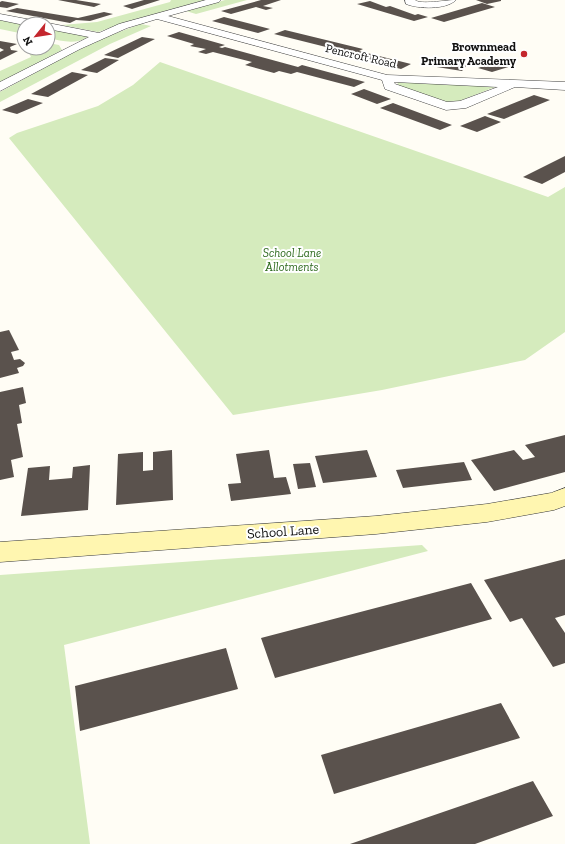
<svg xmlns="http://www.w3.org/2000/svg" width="565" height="844" font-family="'Zilla Slab',serif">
<rect width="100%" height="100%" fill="#fffdf5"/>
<path fill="#d5ebbd" d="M 171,0 L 205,0 L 136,19 L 98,32 L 62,25 L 97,22 L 170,2 Z
M 225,0 L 247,0 L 196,14 L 186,11 Z
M 0,19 L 24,24 L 24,34 L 0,29 Z
M 141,24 L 151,26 L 110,44 L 0,102 L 0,92 L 70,54 L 111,35 Z
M 48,27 L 88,37 C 75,45 62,41 48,38 Z
M 48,43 L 59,45 L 62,50 L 0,83 L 0,71 L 31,57 L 27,48 L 48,48 Z
M 160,62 L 548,197 L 565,187 L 565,332 L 525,360 L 382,390 L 233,415 L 9,138 L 17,133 L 98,106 L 133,85 Z
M 397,81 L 500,85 L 457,102 L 444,103 L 399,87 Z
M 422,545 L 428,551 L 64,645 L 90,844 L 0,844 L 0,575 Z"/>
<path fill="#5a524d" d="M 58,0 L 76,0 L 101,4 L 94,7 Z
M 144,0 L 160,0 L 132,9 L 123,6 Z
M 261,0 L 281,0 L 263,6 L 273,8 L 266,10 L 256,7 L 231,14 L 221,11 Z
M 476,0 L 501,0 L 501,1 L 487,4 Z
M 2,1 L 19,4 L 7,8 L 0,7 L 0,2 Z
M 370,1 L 386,7 L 390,6 L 415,15 L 418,14 L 428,17 L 414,21 L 357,4 Z
M 482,3 L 495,7 L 444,22 L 431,18 Z
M 17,8 L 78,18 L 104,12 L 113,14 L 90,21 L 76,20 L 70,23 L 6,11 Z
M 224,17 L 270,29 L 258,33 L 212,21 Z
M 285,30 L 363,49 L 359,51 L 411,64 L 401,69 L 345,55 L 350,53 L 274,34 Z
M 179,32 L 225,45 L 219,47 L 222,48 L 225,47 L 298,67 L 302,65 L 365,82 L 354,87 L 297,72 L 291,74 L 279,71 L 274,73 L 245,65 L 252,62 L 213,52 L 206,54 L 198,52 L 206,49 L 190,46 L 194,44 L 167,36 Z
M 142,37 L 155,39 L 118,58 L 104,55 Z
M 0,41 L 17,44 L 10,47 L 11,50 L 18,51 L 0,60 L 0,52 L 4,50 L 0,48 Z
M 105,58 L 119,60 L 97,73 L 81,70 Z
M 429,60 L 467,65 L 462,71 L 424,65 Z
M 498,61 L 512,66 L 492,72 L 478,68 Z
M 72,72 L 88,75 L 48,97 L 31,94 Z
M 364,89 L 391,99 L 377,104 L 351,94 Z
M 534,95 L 550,100 L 504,119 L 487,114 Z
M 28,99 L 43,103 L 17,114 L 2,110 Z
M 393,103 L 452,125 L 440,130 L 380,108 Z
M 485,116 L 501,122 L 477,132 L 460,126 Z
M 565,156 L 565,172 L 542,184 L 523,177 Z
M 9,330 L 19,350 L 11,352 L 14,360 L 20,359 L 25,363 L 23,366 L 17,368 L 19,373 L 0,378 L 0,332 Z
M 23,387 L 26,403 L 19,405 L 22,423 L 17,424 L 23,457 L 11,460 L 14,477 L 0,480 L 0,392 Z
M 565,435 L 565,472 L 494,491 L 471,460 L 514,450 L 523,460 L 535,457 L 525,445 Z
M 172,450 L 173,500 L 116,505 L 118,454 L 143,452 L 143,471 L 153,470 L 153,452 Z
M 269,450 L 274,478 L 286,477 L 291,494 L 231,501 L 228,484 L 241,483 L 236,454 Z
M 367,450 L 377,477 L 323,483 L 315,456 Z
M 464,462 L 472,480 L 403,488 L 396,470 Z
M 310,463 L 316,487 L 298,489 L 293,464 Z
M 90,465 L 88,510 L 21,516 L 28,468 L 50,466 L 49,480 L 72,478 L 73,467 Z
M 565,559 L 565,615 L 555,618 L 565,633 L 565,663 L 553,667 L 522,618 L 510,622 L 484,580 Z
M 471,583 L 492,619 L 275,678 L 261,638 Z
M 226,648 L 238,689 L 80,731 L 75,686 Z
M 501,703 L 520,738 L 334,794 L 321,755 Z
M 533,781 L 553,816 L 475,844 L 350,844 Z"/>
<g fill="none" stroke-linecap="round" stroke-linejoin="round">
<g stroke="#444" stroke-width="1">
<path id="street" d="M 206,0 L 221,0 L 219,2 L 168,16 L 387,75 L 565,82 L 565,90 L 515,87 L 466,108 L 446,110 L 385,89 L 382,80 L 157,19 L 127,28 L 80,49 L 0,91 L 0,82 L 89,37 L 48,29 L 48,24 L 44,24 L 48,23 L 99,33 L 119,24 ZM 394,82 L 498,87 L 460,101 L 447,102 L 395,84 Z
M 405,0 L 415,0 C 420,5 446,0 456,0 C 446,10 418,9 406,4 Z
M 0,14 L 37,21 L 42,24 L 24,25 L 0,20 Z"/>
</g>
<g stroke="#333" stroke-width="1">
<path id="secondary" d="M 565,488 L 565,506 L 554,510 L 487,522 L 376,534 L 0,562 L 0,542 L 376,516 L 487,504 L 551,493 Z"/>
</g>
<use href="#street" fill="#fff" fill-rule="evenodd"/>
<use href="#secondary" fill="#fff6b0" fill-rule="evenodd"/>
</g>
<circle fill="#c4262e" stroke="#fff" stroke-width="1.5" cx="524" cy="54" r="4"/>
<g text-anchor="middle" stroke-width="4" stroke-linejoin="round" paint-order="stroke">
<g font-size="12" font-weight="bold" fill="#111" stroke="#fff" text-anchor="end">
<text x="516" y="51">Brownmead<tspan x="516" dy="14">Primary Academy</tspan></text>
</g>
<g font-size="12" fill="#111" stroke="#fff">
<text transform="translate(361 56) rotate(13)" y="4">Pencroft Road</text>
</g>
<g font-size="12" font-style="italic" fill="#2f6b1f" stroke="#fff">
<text x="292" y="257">School Lane<tspan x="292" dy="14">Allotments</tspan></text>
</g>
<g font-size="14" fill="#111" stroke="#fff">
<text transform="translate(283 531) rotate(-4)" y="5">School Lane</text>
</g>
</g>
<g transform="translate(36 36) rotate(240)"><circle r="19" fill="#ffffff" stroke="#a0a0a0"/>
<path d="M0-3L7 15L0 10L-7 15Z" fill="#c4262e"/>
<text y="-6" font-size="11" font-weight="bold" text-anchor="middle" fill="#111111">N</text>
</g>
</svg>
